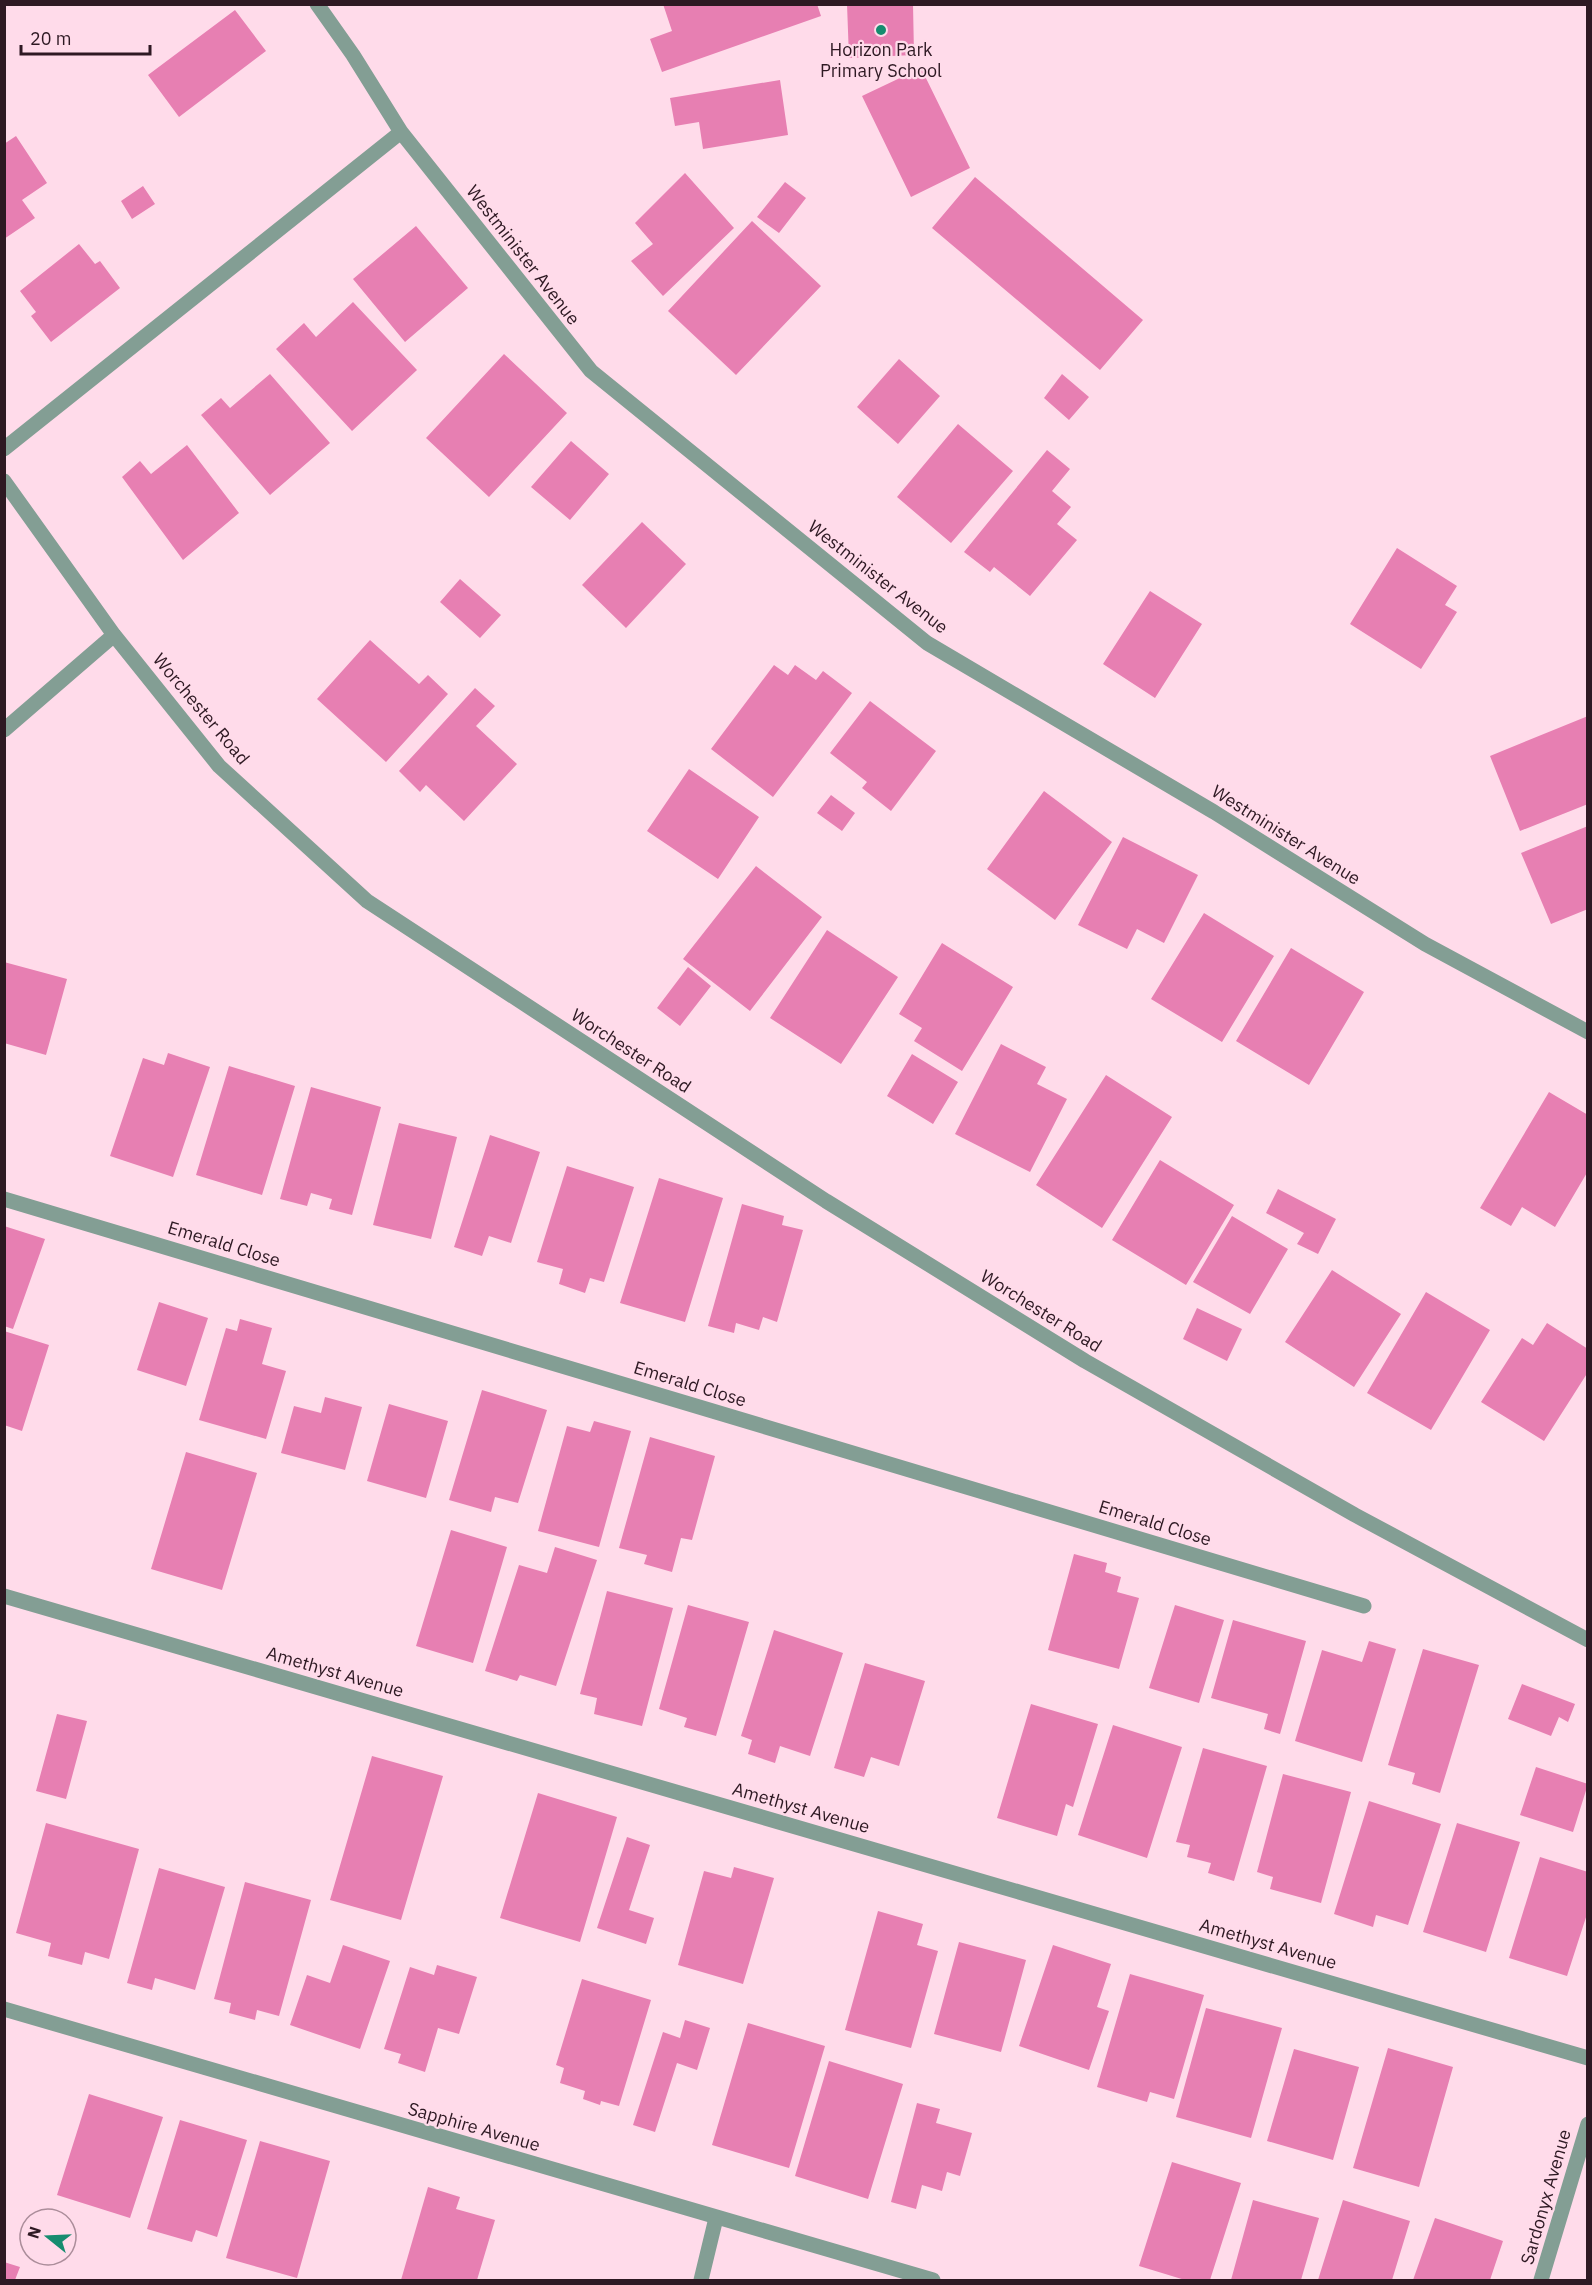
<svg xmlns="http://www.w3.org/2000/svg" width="1592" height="2285" font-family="'IBM Plex Sans',sans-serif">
<rect width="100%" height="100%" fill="#ffdbea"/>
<path fill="#e77fb2" d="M 663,4 L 817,4 L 821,16 L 662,72 L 650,39 L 672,31 Z
M 847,4 L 913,4 L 914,55 L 849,58 Z
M 235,10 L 266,51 L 179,117 L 148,75 Z
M 921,68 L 970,168 L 911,197 L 862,96 Z
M 780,80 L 788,135 L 703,149 L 699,122 L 675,126 L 670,98 Z
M 16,136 L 47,183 L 22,200 L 35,218 L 4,239 L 4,144 Z
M 685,173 L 734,228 L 663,296 L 631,261 L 653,244 L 635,223 Z
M 975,177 L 1143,320 L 1100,370 L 932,228 Z
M 785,182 L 806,198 L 779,233 L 757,217 Z
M 143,186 L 155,204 L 132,219 L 121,201 Z
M 752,221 L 821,286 L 736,375 L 668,311 Z
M 416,226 L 468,288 L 405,342 L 353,279 Z
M 79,244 L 95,264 L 100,261 L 120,288 L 51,342 L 31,316 L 36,312 L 20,291 Z
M 353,302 L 417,370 L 352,431 L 276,349 L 304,323 L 316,337 Z
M 504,354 L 567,413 L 489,497 L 426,438 Z
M 899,359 L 940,396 L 898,444 L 857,407 Z
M 270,374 L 330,443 L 270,495 L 201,415 L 221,398 L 230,408 Z
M 1062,374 L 1089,397 L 1069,420 L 1044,398 Z
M 958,424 L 1013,471 L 951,543 L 897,497 Z
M 571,441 L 609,474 L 570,520 L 531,487 Z
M 187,445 L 239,513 L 183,560 L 122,477 L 140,461 L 151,474 Z
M 1047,450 L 1070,469 L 1052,491 L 1071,507 L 1057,524 L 1077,540 L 1030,596 L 994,567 L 990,572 L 964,552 Z
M 642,522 L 686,564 L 626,628 L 582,585 Z
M 1397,548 L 1457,586 L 1445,605 L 1457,612 L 1421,669 L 1350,624 Z
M 460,579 L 501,615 L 480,638 L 440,602 Z
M 1150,591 L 1202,624 L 1155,698 L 1103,664 Z
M 370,640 L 419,684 L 428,675 L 448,694 L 386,762 L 317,699 Z
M 774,665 L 788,675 L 795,665 L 816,680 L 823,671 L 852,693 L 773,797 L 711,749 Z
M 475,688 L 495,706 L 476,726 L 517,764 L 464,821 L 426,785 L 420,792 L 399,771 Z
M 870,701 L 936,751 L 891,811 L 862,788 L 867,782 L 830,753 Z
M 1588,716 L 1588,804 L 1520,831 L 1490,756 Z
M 689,769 L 759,817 L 718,879 L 647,831 Z
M 1044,791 L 1112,842 L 1055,920 L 987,869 Z
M 831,795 L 855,813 L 842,831 L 817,813 Z
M 1588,826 L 1588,909 L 1551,924 L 1521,853 Z
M 1123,837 L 1198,875 L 1164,943 L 1137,929 L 1127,949 L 1078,925 Z
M 756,866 L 822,917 L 750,1011 L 683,959 Z
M 1204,913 L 1274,956 L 1222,1042 L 1151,999 Z
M 827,930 L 898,977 L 841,1064 L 770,1018 Z
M 942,943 L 1013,987 L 962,1071 L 914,1041 L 922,1028 L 899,1014 Z
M 1291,948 L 1364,992 L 1309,1085 L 1236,1041 Z
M 4,962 L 67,979 L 46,1055 L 4,1043 Z
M 688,967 L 711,986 L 680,1026 L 657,1008 Z
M 1001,1044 L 1046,1067 L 1037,1084 L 1067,1099 L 1030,1172 L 955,1134 Z
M 168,1053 L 210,1067 L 173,1177 L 110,1156 L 143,1058 L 164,1065 Z
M 912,1054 L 958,1082 L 933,1124 L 887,1096 Z
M 229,1066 L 295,1086 L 262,1195 L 196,1175 Z
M 1106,1075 L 1172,1117 L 1102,1228 L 1036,1185 Z
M 311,1087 L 381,1107 L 352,1215 L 329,1209 L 332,1199 L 311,1193 L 307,1206 L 280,1199 Z
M 1549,1092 L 1588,1115 L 1588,1171 L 1555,1227 L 1522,1207 L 1511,1226 L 1480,1208 Z
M 399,1123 L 457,1137 L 431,1239 L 373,1225 Z
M 490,1135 L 540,1152 L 511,1243 L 489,1236 L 482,1256 L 454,1247 Z
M 1160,1160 L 1234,1205 L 1186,1285 L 1112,1240 Z
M 567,1166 L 634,1187 L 604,1282 L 590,1278 L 585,1293 L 559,1284 L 563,1269 L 537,1262 Z
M 659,1178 L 723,1198 L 685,1322 L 620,1303 Z
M 1278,1189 L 1336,1219 L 1318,1254 L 1297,1244 L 1304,1233 L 1266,1213 Z
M 742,1204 L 784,1216 L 782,1225 L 803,1230 L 777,1322 L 763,1317 L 759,1330 L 736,1323 L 734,1333 L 708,1326 Z
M 1232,1216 L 1288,1249 L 1250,1314 L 1193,1282 Z
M 4,1226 L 45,1239 L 13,1329 L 4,1326 Z
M 1332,1270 L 1401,1314 L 1354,1387 L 1285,1342 Z
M 1426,1292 L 1490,1330 L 1431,1430 L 1367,1393 Z
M 159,1302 L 208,1318 L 186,1386 L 137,1370 Z
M 1197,1308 L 1242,1329 L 1227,1361 L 1183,1339 Z
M 240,1319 L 272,1328 L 262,1364 L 286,1371 L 266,1439 L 199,1420 L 226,1328 L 237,1331 Z
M 1547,1323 L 1588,1349 L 1588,1372 L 1544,1441 L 1481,1402 L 1522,1338 L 1533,1345 Z
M 4,1331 L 49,1345 L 22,1431 L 4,1425 Z
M 482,1390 L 547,1410 L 518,1503 L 495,1497 L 491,1512 L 449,1500 Z
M 325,1397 L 362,1407 L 345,1470 L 281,1453 L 294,1406 L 321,1413 Z
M 389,1404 L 448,1421 L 426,1498 L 367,1481 Z
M 594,1421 L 631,1431 L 599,1547 L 538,1531 L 567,1426 L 590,1432 Z
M 650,1437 L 715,1456 L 692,1540 L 681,1538 L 672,1572 L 644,1564 L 647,1555 L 619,1548 Z
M 186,1452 L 257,1473 L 222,1590 L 151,1569 Z
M 451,1530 L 507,1547 L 473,1663 L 416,1646 Z
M 555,1547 L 597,1560 L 556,1686 L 520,1675 L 517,1681 L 485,1671 L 519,1565 L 547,1573 Z
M 1074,1554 L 1107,1563 L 1105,1572 L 1121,1577 L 1117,1592 L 1139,1598 L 1119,1669 L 1048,1650 Z
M 607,1591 L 673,1608 L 642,1726 L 594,1714 L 597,1698 L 580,1694 Z
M 688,1605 L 749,1622 L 716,1736 L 684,1727 L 687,1718 L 659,1709 Z
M 1175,1605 L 1224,1620 L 1199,1703 L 1149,1688 Z
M 1233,1620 L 1306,1641 L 1280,1734 L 1264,1729 L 1268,1714 L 1211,1698 Z
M 774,1630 L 843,1653 L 810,1756 L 780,1746 L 775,1763 L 748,1754 L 752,1740 L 741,1736 Z
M 1369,1641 L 1396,1649 L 1362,1762 L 1295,1741 L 1322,1650 L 1362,1662 Z
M 1423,1649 L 1479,1665 L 1440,1793 L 1412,1784 L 1415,1773 L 1388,1765 Z
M 865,1663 L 925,1681 L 899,1766 L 871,1757 L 864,1777 L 834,1768 Z
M 1522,1684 L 1575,1704 L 1568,1722 L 1559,1717 L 1551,1736 L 1508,1719 Z
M 1031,1704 L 1098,1724 L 1073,1807 L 1066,1804 L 1057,1836 L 997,1818 Z
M 57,1714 L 87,1721 L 66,1799 L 36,1791 Z
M 1113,1725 L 1182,1747 L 1147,1858 L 1078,1835 Z
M 1203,1748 L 1267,1766 L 1234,1881 L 1208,1873 L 1211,1863 L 1187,1857 L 1190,1845 L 1176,1842 Z
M 372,1756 L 443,1776 L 401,1920 L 330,1900 Z
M 1536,1767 L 1588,1784 L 1573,1832 L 1520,1815 Z
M 1283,1774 L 1351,1792 L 1321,1903 L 1270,1889 L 1273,1877 L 1257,1872 Z
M 538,1793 L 617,1817 L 580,1942 L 500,1918 Z
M 1369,1801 L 1441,1824 L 1408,1925 L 1376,1915 L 1373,1927 L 1334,1914 Z
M 46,1823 L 139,1849 L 109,1959 L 85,1952 L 82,1965 L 48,1956 L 51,1943 L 16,1933 Z
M 1457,1823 L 1520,1842 L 1486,1952 L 1423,1932 Z
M 627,1837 L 650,1845 L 629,1910 L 654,1918 L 646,1944 L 597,1928 Z
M 1540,1857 L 1588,1872 L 1588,1911 L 1567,1976 L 1509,1958 Z
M 734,1867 L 774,1878 L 743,1984 L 678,1965 L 704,1871 L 731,1878 Z
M 159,1868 L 225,1887 L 195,1990 L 155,1978 L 152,1990 L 127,1983 Z
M 245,1882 L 311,1900 L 279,2016 L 257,2010 L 255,2020 L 229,2013 L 231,2003 L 214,1999 Z
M 878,1911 L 923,1924 L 917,1945 L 938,1951 L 911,2048 L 845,2030 Z
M 959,1942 L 1026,1960 L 1001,2052 L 934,2034 Z
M 343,1945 L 390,1961 L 360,2049 L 290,2025 L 307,1975 L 330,1983 Z
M 1053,1945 L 1111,1964 L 1097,2007 L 1109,2011 L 1089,2070 L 1019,2046 Z
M 437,1965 L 477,1977 L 459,2034 L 438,2028 L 425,2072 L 398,2063 L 401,2054 L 384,2049 L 410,1967 L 434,1975 Z
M 1130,1974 L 1204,1995 L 1174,2099 L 1150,2092 L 1147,2102 L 1097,2087 Z
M 582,1979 L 651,2000 L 619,2106 L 601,2101 L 600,2105 L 583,2099 L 585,2091 L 560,2083 L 564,2068 L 556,2065 Z
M 1206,2008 L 1282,2028 L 1251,2138 L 1176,2117 Z
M 685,2020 L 710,2028 L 697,2070 L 677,2063 L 655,2132 L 633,2125 L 663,2032 L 680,2038 Z
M 748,2023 L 825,2046 L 789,2168 L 712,2145 Z
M 1388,2048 L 1453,2067 L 1419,2187 L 1353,2168 Z
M 1294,2049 L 1359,2067 L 1333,2160 L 1267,2141 Z
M 829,2061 L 903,2084 L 868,2199 L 795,2176 Z
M 89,2094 L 163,2117 L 130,2218 L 57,2195 Z
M 917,2103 L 940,2109 L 936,2123 L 972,2133 L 960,2176 L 947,2172 L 942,2191 L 922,2185 L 916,2209 L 891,2202 Z
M 180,2120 L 247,2140 L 217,2237 L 196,2230 L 192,2242 L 147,2229 Z
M 260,2141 L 330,2161 L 297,2278 L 226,2258 Z
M 1172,2162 L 1241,2183 L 1210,2280 L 1185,2280 L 1139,2266 Z
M 428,2187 L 460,2197 L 456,2209 L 495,2220 L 477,2280 L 401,2280 Z
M 1253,2200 L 1319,2218 L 1301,2280 L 1231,2280 Z
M 1343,2200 L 1410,2221 L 1392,2280 L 1318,2280 Z
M 1435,2218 L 1503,2241 L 1490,2280 L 1413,2280 Z
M 4,2262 L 20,2267 L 15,2280 L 4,2280 Z"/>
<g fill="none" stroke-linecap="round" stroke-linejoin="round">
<path stroke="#839e94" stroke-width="15" d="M 317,4 L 353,55 L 401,132 L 591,371 L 927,643 L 1214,812 L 1425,944 L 1588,1032
M 4,449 L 401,132
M 4,481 L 114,635 L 219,766 L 367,901 L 826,1201 L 1085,1361 L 1355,1515 L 1588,1640
M 4,730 L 114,635
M 4,1199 L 1364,1606
M 4,1596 L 1588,2058
M 4,2009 L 933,2280
M 701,2280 L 716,2218
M 1541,2280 L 1588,2124"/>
</g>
<circle fill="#168c6f" stroke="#ffdbea" stroke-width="2" cx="881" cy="30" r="6"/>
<g text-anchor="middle" stroke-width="4.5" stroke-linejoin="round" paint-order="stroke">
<g font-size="18" fill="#2e1923" stroke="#ffdbea">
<text x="881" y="56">Horizon Park<tspan x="881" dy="21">Primary School</tspan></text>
</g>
<g font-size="18" fill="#2e1923" stroke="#ffdbea">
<text transform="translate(523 255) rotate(52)" y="6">Westminister Avenue</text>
<text transform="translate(878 577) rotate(38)" y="6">Westminister Avenue</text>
<text transform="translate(201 709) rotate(50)" y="6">Worchester Road</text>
<text transform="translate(1286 835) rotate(32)" y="6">Westminister Avenue</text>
<text transform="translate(631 1051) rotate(33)" y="6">Worchester Road</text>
<text transform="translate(224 1244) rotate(17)" y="6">Emerald Close</text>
<text transform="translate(1041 1311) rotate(32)" y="6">Worchester Road</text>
<text transform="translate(690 1384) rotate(17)" y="6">Emerald Close</text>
<text transform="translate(1155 1523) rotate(17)" y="6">Emerald Close</text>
<text transform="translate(335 1672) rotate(16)" y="6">Amethyst Avenue</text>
<text transform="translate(801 1808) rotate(16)" y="6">Amethyst Avenue</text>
<text transform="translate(1268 1944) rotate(16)" y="6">Amethyst Avenue</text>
<text transform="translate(474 2127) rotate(16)" y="6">Sapphire Avenue</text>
<text transform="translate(1546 2197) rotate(-74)" y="6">Sardonyx Avenue</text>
</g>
</g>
<rect width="1592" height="2285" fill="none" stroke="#2e1923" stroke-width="12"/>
<g transform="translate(48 2237) rotate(288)"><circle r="28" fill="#ffdbea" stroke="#ab8d9a" stroke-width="1.5"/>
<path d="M0-4.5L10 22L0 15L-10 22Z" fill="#168c6f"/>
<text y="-9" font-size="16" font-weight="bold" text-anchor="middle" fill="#2e1923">N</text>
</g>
<path d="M21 45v9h129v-9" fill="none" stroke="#2e1923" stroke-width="3"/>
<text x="30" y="45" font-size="18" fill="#2e1923" stroke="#ffdbea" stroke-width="4.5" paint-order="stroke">20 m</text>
</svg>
